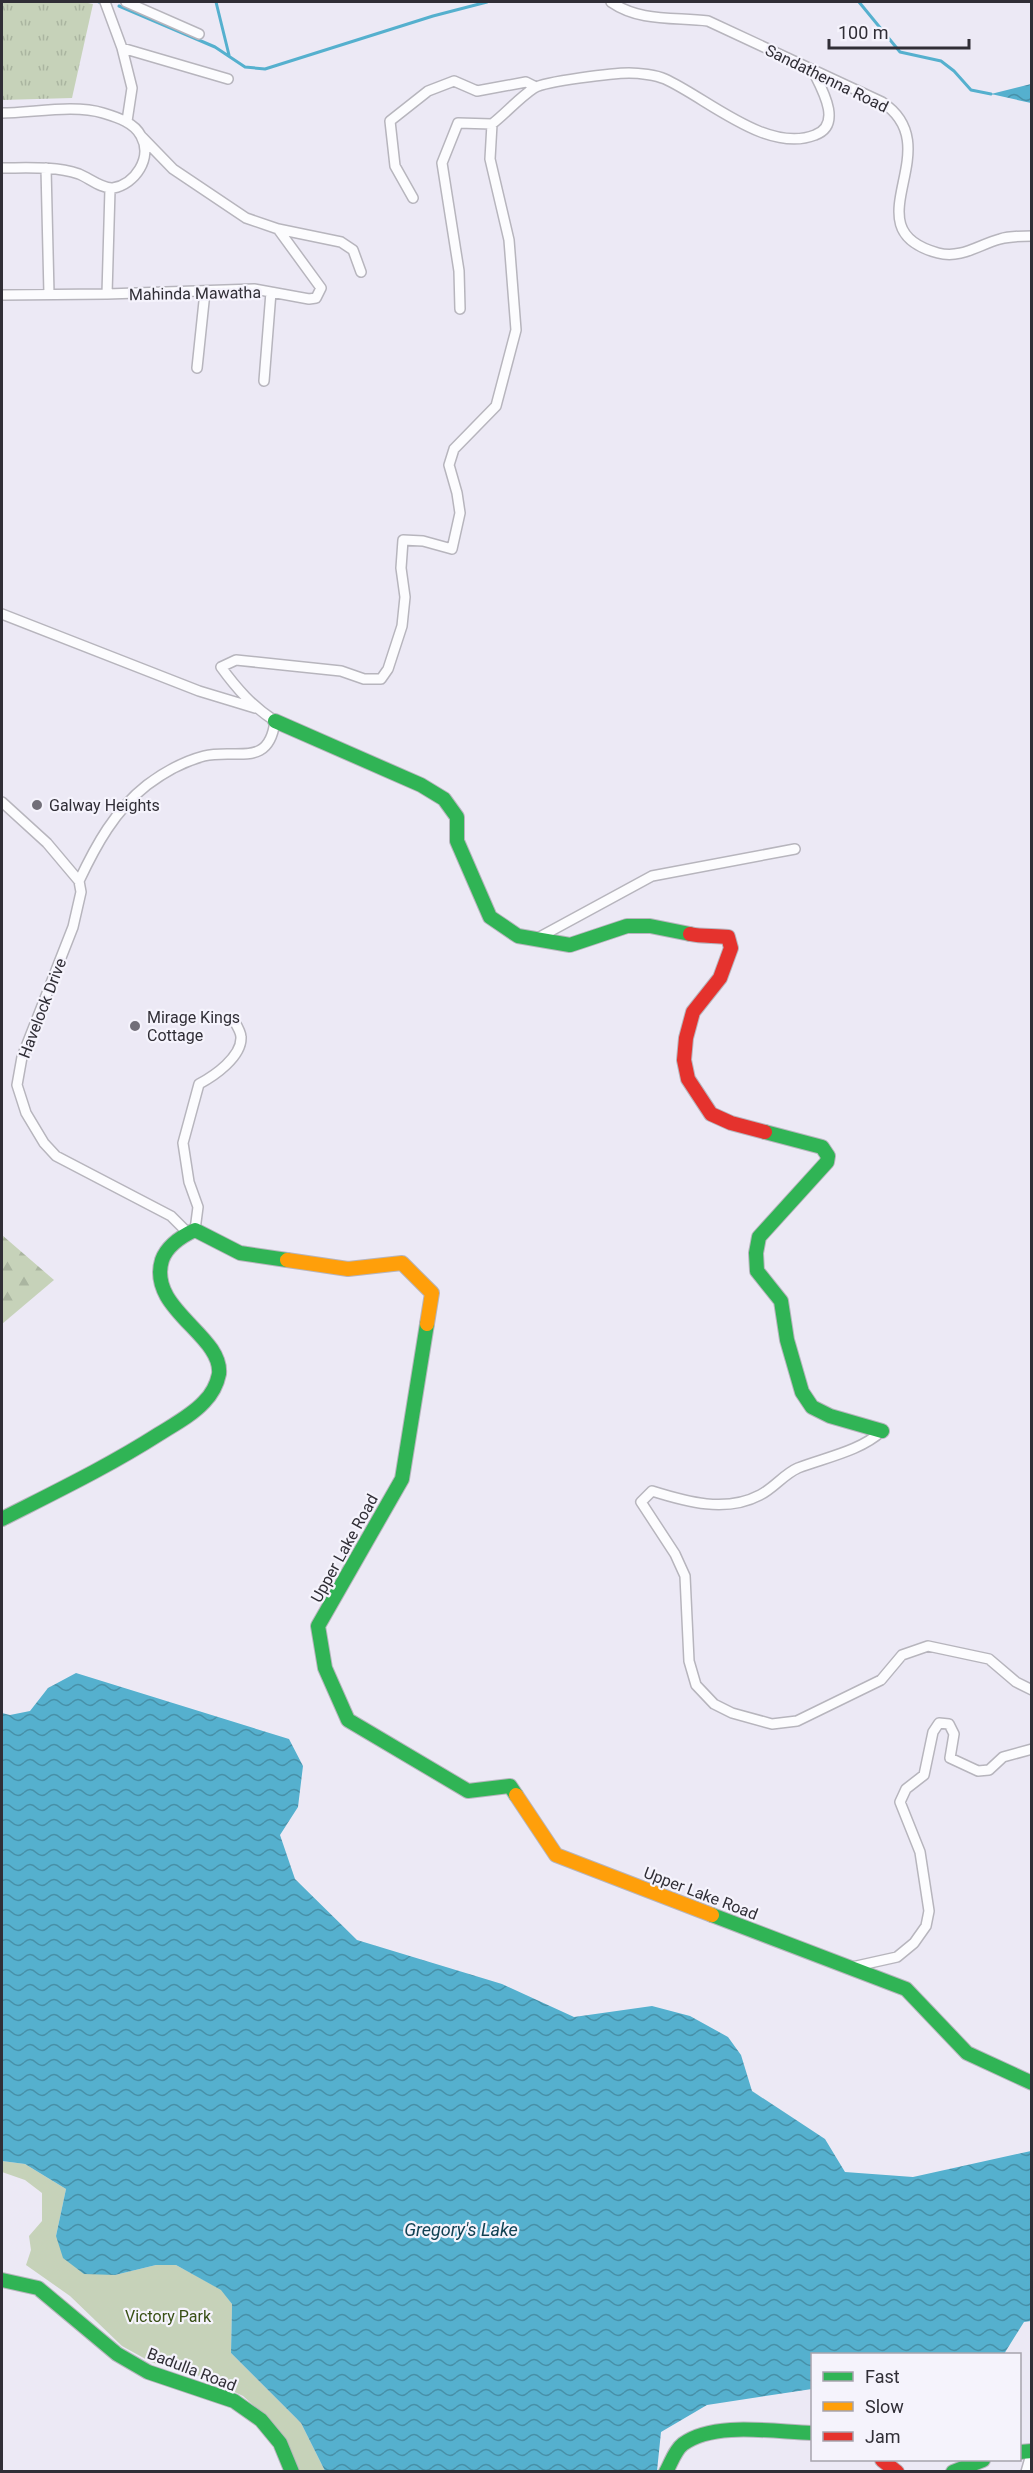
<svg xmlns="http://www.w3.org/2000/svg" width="1033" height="2473" font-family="Roboto,sans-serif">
<defs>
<pattern id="forest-firs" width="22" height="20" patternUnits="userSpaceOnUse" patternTransform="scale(1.5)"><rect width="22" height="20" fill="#c6d2b9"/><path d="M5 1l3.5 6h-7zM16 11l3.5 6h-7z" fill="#aab5a0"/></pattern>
<pattern id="park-tufts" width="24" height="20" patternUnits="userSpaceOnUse" patternTransform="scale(1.5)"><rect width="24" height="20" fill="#c6d2b9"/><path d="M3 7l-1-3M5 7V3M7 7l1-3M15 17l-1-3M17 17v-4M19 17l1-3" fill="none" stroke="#aab5a0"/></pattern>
<pattern id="water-waves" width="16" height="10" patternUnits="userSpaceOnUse" patternTransform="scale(1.5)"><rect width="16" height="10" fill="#55b0ce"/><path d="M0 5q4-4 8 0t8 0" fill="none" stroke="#4790a8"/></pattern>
</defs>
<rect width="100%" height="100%" fill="#ece9f5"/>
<path fill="#c6d2b9" d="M 2,2161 L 25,2164 L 66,2189 L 56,2236 L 115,2275 L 156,2265 L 176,2265 L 222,2290 L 232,2304 L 231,2353 L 301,2423 L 325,2471 L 298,2471 L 267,2417 L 243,2396 L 203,2377 L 151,2362 L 122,2346 L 70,2296 L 26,2265 L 31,2250 L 29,2236 L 42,2221 L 42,2193 L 25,2180 L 2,2172 Z"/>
<path fill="url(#forest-firs)" d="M 2,1235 L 54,1280 L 2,1324 Z"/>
<path fill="url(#park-tufts)" d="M 2,2 L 83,2 L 93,4 L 72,98 L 2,100 Z"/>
<path fill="url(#water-waves)" d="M 1031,84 L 1031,103 L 991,94 Z
M 76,1673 L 289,1739 L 303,1766 L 298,1807 L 280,1835 L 295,1879 L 357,1940 L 502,1984 L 574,2017 L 652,2006 L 690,2016 L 728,2037 L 741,2055 L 752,2091 L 825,2139 L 845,2172 L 913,2177 L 1031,2151 L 1031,2321 L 1024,2322 L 1004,2354 L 812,2354 L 812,2389 L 707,2405 L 661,2432 L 657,2471 L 325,2471 L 301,2423 L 231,2353 L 232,2304 L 221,2290 L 176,2265 L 156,2265 L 115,2275 L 84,2274 L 63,2258 L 56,2236 L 66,2189 L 25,2164 L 2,2161 L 2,1713 L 10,1715 L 30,1711 L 48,1688 Z"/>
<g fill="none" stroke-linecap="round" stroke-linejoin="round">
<path stroke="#55b0ce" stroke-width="3" d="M 99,2 L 100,2
M 216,2 L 229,55
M 859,2 L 900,52 L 941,61 L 954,71 L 971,90 L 991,94
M 119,6 L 215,47 L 245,67 L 265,69 L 433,16 L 487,2"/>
<g stroke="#b7b5bd" stroke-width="12">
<path id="street" d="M 105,2 L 122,48 L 132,88 L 127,121
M 126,2 L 199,34
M 611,2 C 640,22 674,17 708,21 L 882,102 C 952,149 848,229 938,253 C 961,259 978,245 1000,239 C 1010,236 1021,236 1032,236
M 122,48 L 228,79
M 2,113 C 32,113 74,104 103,113 C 116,117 134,122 141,136 C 153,158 135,184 113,188 C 102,189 89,178 79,174 C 55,166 27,168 2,168
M 46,168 L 49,294
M 413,198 L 395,166 L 390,121 L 428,91 L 454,81 L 477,91 L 526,82 L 536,87
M 278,229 L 341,242 L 353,250 L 361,272
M 107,294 L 110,189
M 2,295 L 107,294 L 254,289 L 309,299 L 316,298 L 321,288 L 278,229 L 246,218 L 173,169 L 141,136
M 460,309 L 459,271 L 442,163 L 458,123 L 492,124 C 506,113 519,98 534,88 C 546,81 614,73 629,73 C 639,73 656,75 665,79 C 707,98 767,154 815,135 C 843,125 822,89 813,71
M 197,368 L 205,292
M 264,381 L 271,292
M 2,614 L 199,691 L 255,708
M 2,802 L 47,843 L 79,881 L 81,892 L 73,927 L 22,1057 L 17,1085 L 26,1113 L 44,1143 L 56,1156 L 171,1216 L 188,1233
M 79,881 C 96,845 115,810 147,785 C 163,773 185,761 204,756 C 236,748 269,769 275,721 C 252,706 237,689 221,667 L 236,660 L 341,671 L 364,679 L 381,679 L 388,669 L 402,626 L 405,597 L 401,568 L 403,540 L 423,541 L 452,549 L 460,513 L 457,493 L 449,465 L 454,449 L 496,406 L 516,330 L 509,240 L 490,159 L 492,124
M 536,939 L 652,876 L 795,849
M 195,1230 L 198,1207 L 189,1182 L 183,1143 L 199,1084 C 214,1076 242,1057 241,1037 C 241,1032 236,1024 233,1019
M 882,1431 C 860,1451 827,1457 798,1468 C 784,1474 774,1488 760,1495 C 726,1513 687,1502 652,1491 L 641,1502 L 675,1554 L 685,1576 L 689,1661 L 696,1685 L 714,1704 L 732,1713 L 772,1724 L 797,1721 L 881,1680 L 902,1655 L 928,1646 L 989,1659 L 1016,1682 L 1032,1690
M 852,1967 L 897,1957 L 914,1943 L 926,1926 L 929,1911 L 920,1852 L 900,1802 L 906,1789 L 924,1775 L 933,1732 L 939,1723 L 949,1724 L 954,1734 L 950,1758 L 978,1771 L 989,1770 L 1003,1757 L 1032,1749
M 1026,2472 L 1032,2451"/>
</g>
<g stroke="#b7b5bd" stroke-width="16">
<path id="fast" d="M 275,721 L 421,785 L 444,799 L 457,817 L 457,841 L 490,917 L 518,936 L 570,945 L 627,926 L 650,926 L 690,934
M 765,1132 L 822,1147 L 828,1156 L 827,1162 L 759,1237 L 756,1253 L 757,1271 L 781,1301 L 787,1340 L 802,1392 L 812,1407 L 830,1416 L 882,1431
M 427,1324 L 402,1479 L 318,1626 L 325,1668 L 348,1720 L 468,1791 L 510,1786 L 516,1795
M 2,1519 C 55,1492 109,1466 159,1434 C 175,1424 192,1415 204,1402 C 211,1395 217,1384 219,1374 C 223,1335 147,1309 162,1260 C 167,1246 182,1236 195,1230 L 240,1253 L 287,1260
M 712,1915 L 906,1989 L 967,2053 L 1032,2083
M 2,2280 L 38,2288 L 117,2354 L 148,2372 L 234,2401 L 261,2420 L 280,2443 L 292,2472
M 1020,2452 L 1032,2451
M 666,2472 C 671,2463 675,2450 683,2444 C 714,2421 775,2432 812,2433
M 953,2472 L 983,2460"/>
</g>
<g stroke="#b7b5bd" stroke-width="16">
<path id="slow" d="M 287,1260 L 348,1269 L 402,1263 L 432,1293 L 427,1324
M 516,1795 L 556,1855 L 712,1915"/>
</g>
<g stroke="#b7b5bd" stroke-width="16">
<path id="jam" d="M 690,934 C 703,937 715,935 728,937 L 731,948 L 720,978 L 693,1012 L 686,1038 L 684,1060 L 688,1079 L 711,1114 L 731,1123 L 765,1132
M 882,2460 L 897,2472"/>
</g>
<use href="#street" stroke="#fcfcfe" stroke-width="9"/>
<use href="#fast" stroke="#30b455" stroke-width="14"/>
<use href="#slow" stroke="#ff9f0a" stroke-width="14"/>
<use href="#jam" stroke="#e5322d" stroke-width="14"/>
</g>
<g fill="#726f79" stroke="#f5f3fc" stroke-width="2">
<circle cx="37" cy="805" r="6"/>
<circle cx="135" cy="1026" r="6"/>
</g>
<g text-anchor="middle" stroke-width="4.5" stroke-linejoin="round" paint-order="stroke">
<g font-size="16" fill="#302e36" stroke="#f5f3fc">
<text transform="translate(827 78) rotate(26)" y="6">Sandathenna Road</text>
<text transform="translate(195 293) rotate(-1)" y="6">Mahinda Mawatha</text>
<text transform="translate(42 1008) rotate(-69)" y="6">Havelock Drive</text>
<text transform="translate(344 1548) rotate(-61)" y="6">Upper Lake Road</text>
<text transform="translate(701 1893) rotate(21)" y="6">Upper Lake Road</text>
<text transform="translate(192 2369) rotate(21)" y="6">Badulla Road</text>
</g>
<g font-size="16" fill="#302e36" stroke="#f5f3fc" text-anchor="start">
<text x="49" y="811">Galway Heights</text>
<text x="147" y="1023">Mirage Kings<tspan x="147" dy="18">Cottage</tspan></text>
</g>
<g font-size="16" fill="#395016" stroke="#f5f3fc">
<text x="168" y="2322">Victory Park</text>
</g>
<g font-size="18" font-style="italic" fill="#114253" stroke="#f5f3fc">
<text x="461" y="2236">Gregory's Lake</text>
</g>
</g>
<rect width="1033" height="2473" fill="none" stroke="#302e36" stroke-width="6"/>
<rect x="811" y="2353" width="210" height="108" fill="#f5f3fc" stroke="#a6a4ad" stroke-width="1.5"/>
<rect x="823" y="2372" width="30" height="9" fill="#30b455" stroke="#a6a4ad" stroke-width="1.5"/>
<text x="865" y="2383" font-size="18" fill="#302e36">Fast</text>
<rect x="823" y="2402" width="30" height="9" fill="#ff9f0a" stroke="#a6a4ad" stroke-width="1.5"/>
<text x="865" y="2413" font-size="18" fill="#302e36">Slow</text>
<rect x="823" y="2432" width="30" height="9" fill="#e5322d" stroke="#a6a4ad" stroke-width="1.5"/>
<text x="865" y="2443" font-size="18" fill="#302e36">Jam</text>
<path d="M829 39v9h140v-9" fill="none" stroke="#302e36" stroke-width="3"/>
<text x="838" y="39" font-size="18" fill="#302e36" stroke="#f5f3fc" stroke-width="4.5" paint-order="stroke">100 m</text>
</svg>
